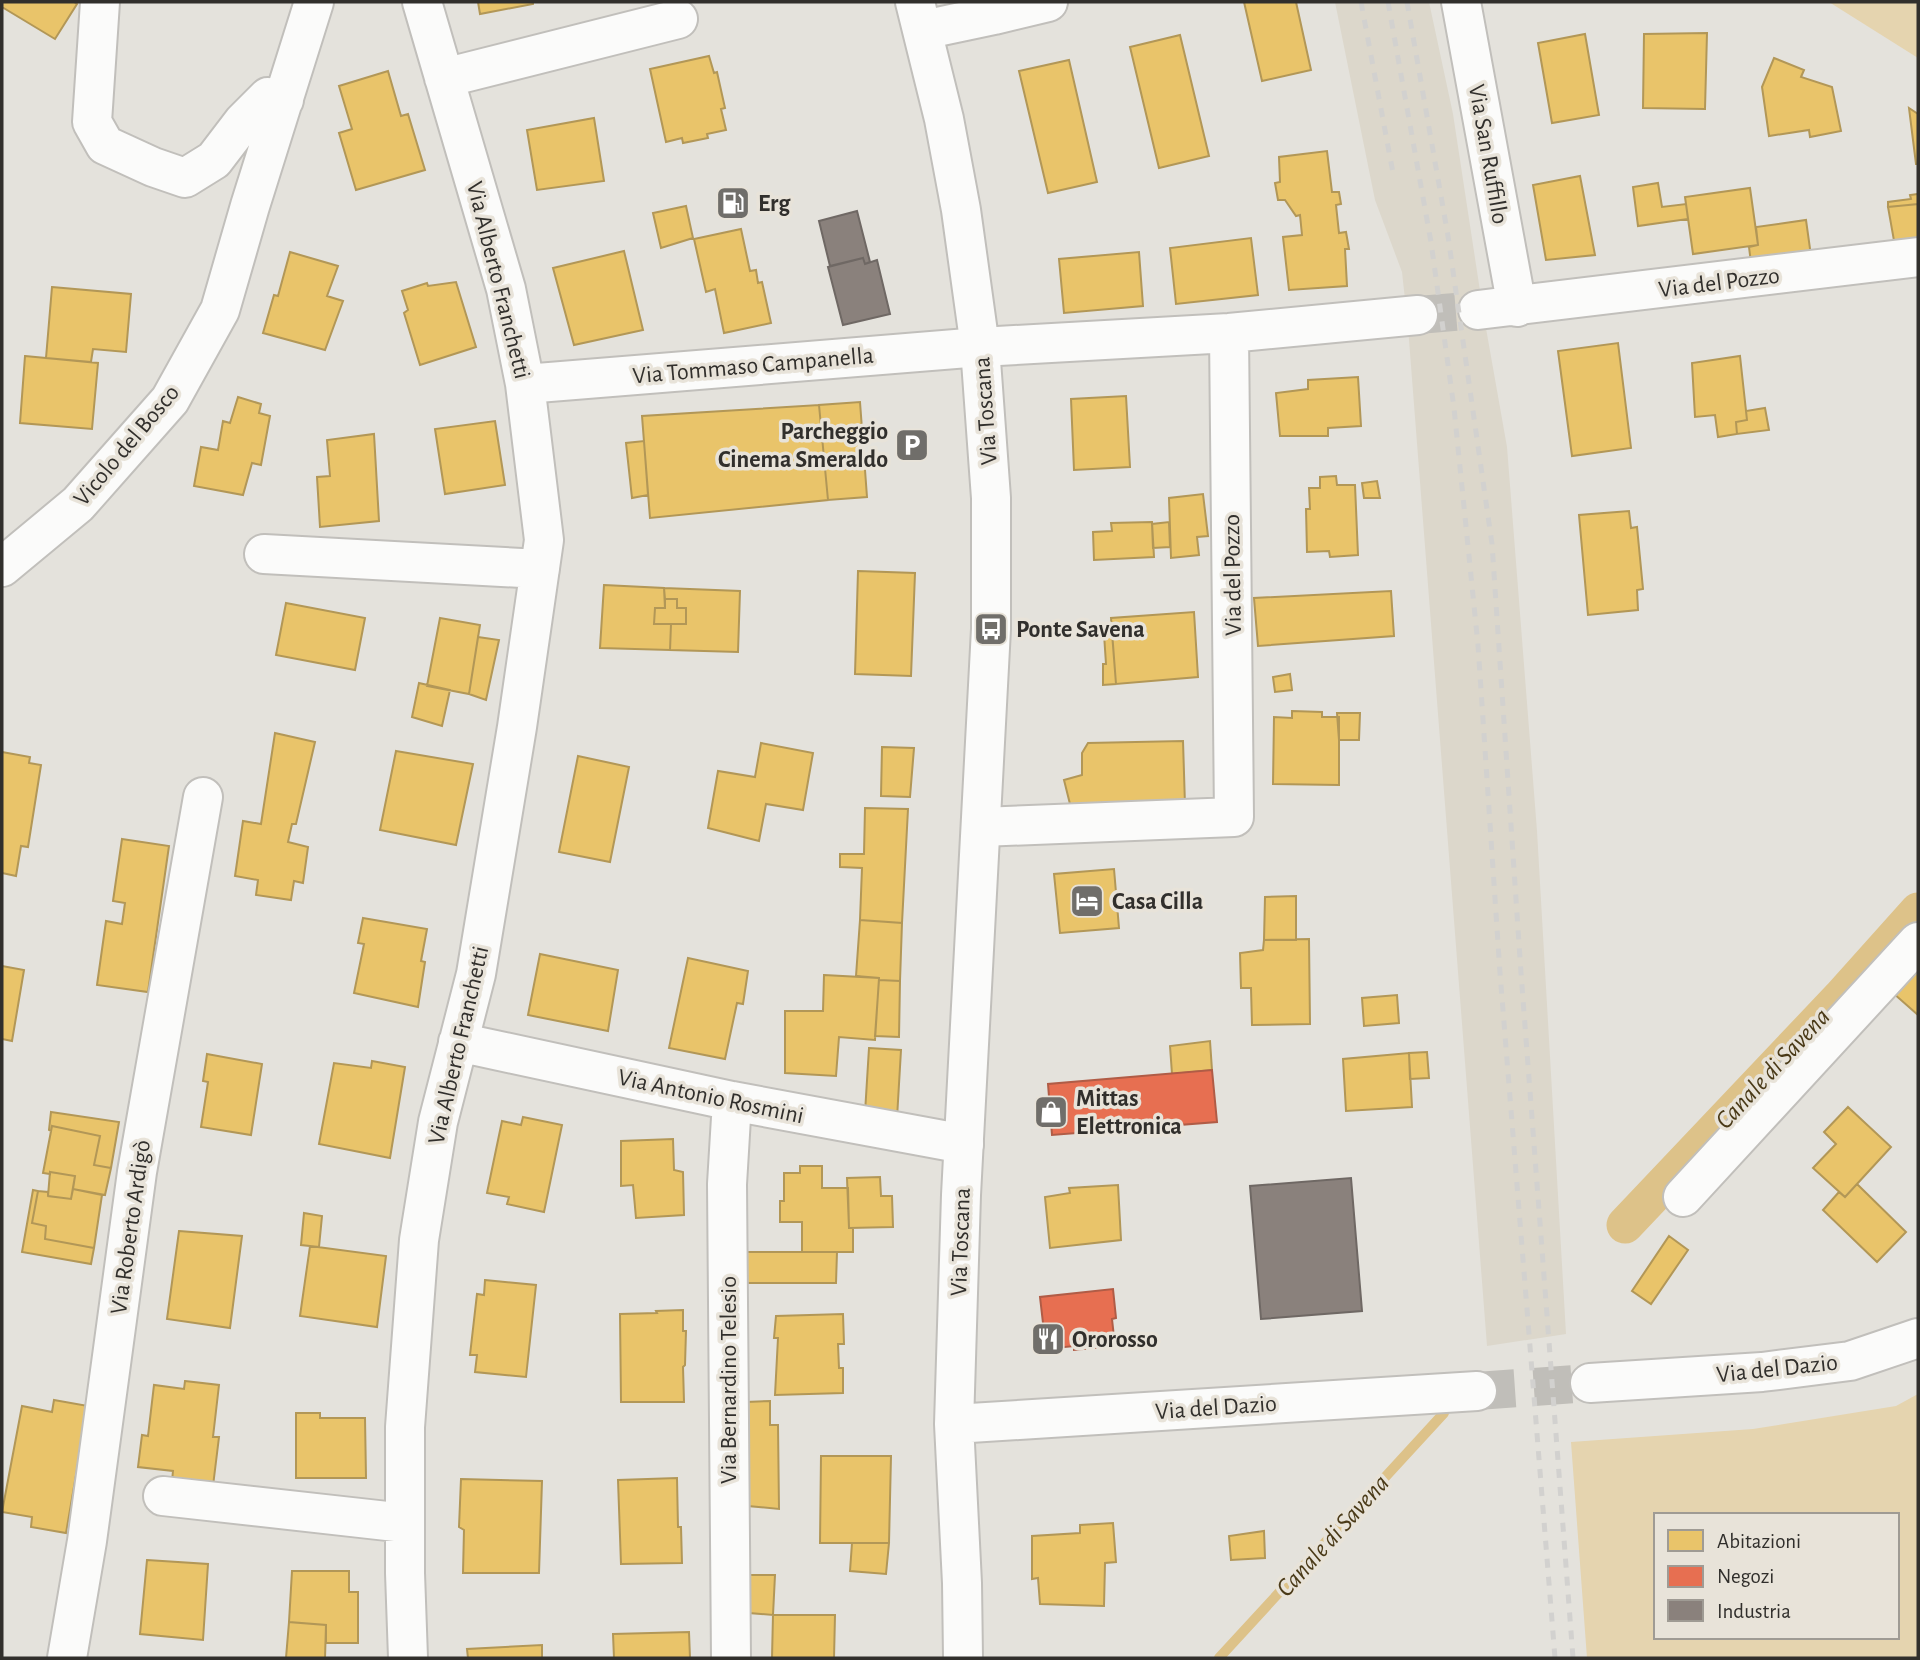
<svg xmlns="http://www.w3.org/2000/svg" width="1920" height="1660" font-family="'Alegreya Sans',sans-serif">
<rect width="100%" height="100%" fill="#e4e2dc"/>
<path fill="#dcd7cb" d="M 1335,2 L 1429,2 L 1453,114 L 1484,317 L 1507,447 L 1537,831 L 1566,1334 L 1487,1346 L 1408,327 L 1402,272 L 1375,200 Z"/>
<path fill="#e5d4af" fill-rule="evenodd" d="M 1829,2 L 1918,2 L 1918,58 Z
M 1918,1394 L 1918,1658 L 1587,1658 L 1571,1442 L 1753,1429 L 1896,1406 ZM 1656,1515 L 1897,1515 L 1897,1637 L 1656,1637 Z"/>
<path fill="#e9c46a" stroke="#b29757" stroke-width="2" d="M 2,2 L 74,2 L 77,4 L 55,39 L 2,7 Z
M 478,2 L 533,2 L 533,4 L 480,14 Z
M 1244,2 L 1296,2 L 1311,70 L 1262,81 Z
M 1707,33 L 1705,109 L 1643,108 L 1644,34 Z
M 1585,34 L 1599,115 L 1552,123 L 1538,43 Z
M 1180,35 L 1209,156 L 1159,168 L 1130,47 Z
M 709,56 L 714,73 L 717,72 L 725,108 L 721,109 L 726,130 L 707,134 L 708,138 L 683,143 L 682,138 L 666,142 L 650,69 Z
M 1774,58 L 1804,70 L 1801,77 L 1832,87 L 1841,131 L 1810,137 L 1809,130 L 1769,136 L 1762,87 Z
M 1069,60 L 1097,182 L 1048,193 L 1019,71 Z
M 388,71 L 401,116 L 408,114 L 425,170 L 356,190 L 339,133 L 352,129 L 339,86 Z
M 1909,108 L 1918,114 L 1918,164 L 1916,164 Z
M 594,118 L 604,181 L 537,190 L 527,130 Z
M 1327,151 L 1332,192 L 1339,192 L 1341,204 L 1336,205 L 1339,233 L 1346,232 L 1349,249 L 1345,249 L 1347,286 L 1289,290 L 1283,237 L 1302,235 L 1300,215 L 1296,216 L 1285,200 L 1278,200 L 1275,183 L 1280,182 L 1279,157 Z
M 1580,176 L 1595,255 L 1546,260 L 1533,185 Z
M 1658,183 L 1662,207 L 1686,204 L 1688,219 L 1638,226 L 1633,187 Z
M 1750,188 L 1758,245 L 1693,254 L 1685,197 Z
M 1918,194 L 1918,204 L 1888,207 L 1888,202 L 1911,199 L 1910,195 Z
M 1918,204 L 1918,249 L 1896,252 L 1888,207 Z
M 686,206 L 693,238 L 661,248 L 653,213 Z
M 1806,220 L 1812,263 L 1752,271 L 1749,247 L 1758,245 L 1756,227 Z
M 741,229 L 750,271 L 756,270 L 758,283 L 762,282 L 771,323 L 724,333 L 715,289 L 706,292 L 694,239 Z
M 1251,238 L 1258,295 L 1176,304 L 1170,248 Z
M 624,251 L 643,330 L 574,345 L 553,268 Z
M 290,252 L 338,266 L 327,296 L 343,301 L 325,350 L 263,333 L 274,295 L 278,296 Z
M 1139,252 L 1143,306 L 1064,313 L 1059,259 Z
M 456,282 L 476,347 L 420,365 L 404,313 L 408,310 L 402,291 L 427,283 L 428,286 Z
M 52,287 L 131,294 L 126,352 L 93,349 L 91,362 L 46,358 Z
M 1618,343 L 1631,448 L 1572,456 L 1558,351 Z
M 25,356 L 98,363 L 92,429 L 20,423 Z
M 1740,356 L 1747,420 L 1736,422 L 1737,434 L 1718,437 L 1715,415 L 1695,417 L 1692,363 Z
M 1358,377 L 1361,426 L 1328,428 L 1328,436 L 1280,436 L 1276,393 L 1308,389 L 1308,380 Z
M 1126,396 L 1130,467 L 1074,470 L 1071,399 Z
M 238,397 L 261,404 L 259,413 L 270,416 L 261,465 L 252,463 L 243,495 L 194,486 L 201,447 L 218,450 L 223,421 L 230,423 Z
M 860,402 L 867,497 L 828,500 L 819,405 Z
M 819,405 L 828,500 L 650,518 L 642,416 Z
M 1765,408 L 1769,430 L 1737,434 L 1736,422 L 1747,420 L 1746,411 Z
M 495,421 L 505,485 L 445,494 L 435,429 Z
M 374,434 L 379,521 L 320,527 L 317,477 L 330,476 L 327,440 Z
M 644,441 L 648,495 L 632,498 L 626,443 Z
M 1336,476 L 1337,485 L 1355,485 L 1358,555 L 1330,557 L 1329,551 L 1307,552 L 1306,509 L 1310,509 L 1309,488 L 1320,488 L 1320,477 Z
M 1377,481 L 1380,498 L 1364,498 L 1362,483 Z
M 1203,494 L 1208,536 L 1197,537 L 1199,555 L 1171,558 L 1169,498 Z
M 1629,511 L 1631,528 L 1637,527 L 1643,589 L 1637,590 L 1638,610 L 1588,615 L 1579,515 Z
M 1152,522 L 1154,557 L 1094,560 L 1093,532 L 1112,531 L 1111,523 Z
M 1169,522 L 1170,547 L 1153,548 L 1152,524 Z
M 858,571 L 915,573 L 911,676 L 855,674 Z
M 604,585 L 664,588 L 665,608 L 655,608 L 654,624 L 671,624 L 670,650 L 600,648 Z
M 664,588 L 740,591 L 738,652 L 670,650 L 671,624 L 686,624 L 686,608 L 677,608 L 677,599 L 665,599 Z
M 1391,591 L 1394,636 L 1258,646 L 1254,598 Z
M 665,599 L 677,599 L 677,608 L 686,608 L 686,624 L 654,624 L 655,608 L 665,608 Z
M 286,603 L 365,618 L 355,670 L 276,655 Z
M 1194,612 L 1198,677 L 1116,684 L 1111,618 Z
M 440,618 L 480,625 L 469,694 L 427,686 Z
M 1112,633 L 1116,684 L 1103,685 L 1103,664 L 1106,664 L 1104,634 Z
M 478,637 L 499,640 L 486,700 L 469,694 Z
M 1290,674 L 1292,690 L 1275,692 L 1273,677 Z
M 419,683 L 450,690 L 442,726 L 412,717 Z
M 1292,711 L 1322,712 L 1322,717 L 1339,717 L 1339,785 L 1273,784 L 1274,717 L 1292,718 Z
M 1337,713 L 1360,713 L 1359,740 L 1339,740 Z
M 275,733 L 315,742 L 296,824 L 292,824 L 288,842 L 308,847 L 303,883 L 294,881 L 291,900 L 256,895 L 258,880 L 235,876 L 243,821 L 261,824 Z
M 1183,741 L 1185,805 L 1101,808 L 1101,803 L 1071,808 L 1064,780 L 1082,775 L 1082,753 L 1088,743 Z
M 761,743 L 813,753 L 803,810 L 766,804 L 759,841 L 708,828 L 718,771 L 755,777 Z
M 882,747 L 914,748 L 910,797 L 881,796 Z
M 396,751 L 473,764 L 456,845 L 380,830 Z
M 2,752 L 30,757 L 29,763 L 41,765 L 28,847 L 21,846 L 16,876 L 2,873 Z
M 578,756 L 629,767 L 610,862 L 559,852 Z
M 865,808 L 908,809 L 902,923 L 860,920 L 862,868 L 840,867 L 840,854 L 864,854 Z
M 122,839 L 169,846 L 148,992 L 97,985 L 106,921 L 122,924 L 125,903 L 113,901 Z
M 1114,869 L 1119,928 L 1060,933 L 1054,874 Z
M 1296,896 L 1296,940 L 1264,940 L 1265,897 Z
M 363,918 L 427,929 L 421,961 L 425,962 L 418,1007 L 354,993 L 364,944 L 358,943 Z
M 860,920 L 902,923 L 900,981 L 879,980 L 879,978 L 856,976 Z
M 1309,939 L 1310,1024 L 1252,1025 L 1251,988 L 1241,988 L 1240,953 L 1263,950 L 1264,940 Z
M 540,954 L 618,970 L 608,1031 L 528,1015 Z
M 688,958 L 748,971 L 743,1004 L 737,1003 L 725,1059 L 669,1048 Z
M 1918,964 L 1918,1015 L 1893,993 Z
M 2,966 L 24,970 L 12,1041 L 2,1039 Z
M 824,975 L 879,978 L 875,1040 L 839,1037 L 836,1076 L 785,1073 L 785,1011 L 823,1011 Z
M 879,980 L 900,981 L 899,1037 L 875,1036 Z
M 1397,995 L 1399,1023 L 1364,1026 L 1362,998 Z
M 1210,1041 L 1212,1070 L 1172,1074 L 1170,1046 Z
M 869,1048 L 901,1050 L 897,1118 L 865,1113 Z
M 1427,1052 L 1429,1078 L 1410,1079 L 1409,1053 Z
M 1409,1053 L 1412,1107 L 1346,1111 L 1343,1059 Z
M 207,1054 L 262,1064 L 251,1135 L 201,1127 L 208,1082 L 203,1081 Z
M 372,1061 L 405,1067 L 390,1158 L 319,1144 L 334,1063 L 371,1068 Z
M 1848,1107 L 1891,1147 L 1845,1197 L 1813,1168 L 1836,1144 L 1824,1132 Z
M 51,1112 L 119,1122 L 111,1168 L 94,1165 L 100,1136 L 52,1126 L 51,1131 L 49,1130 Z
M 523,1117 L 562,1125 L 544,1212 L 507,1204 L 509,1197 L 487,1193 L 502,1121 L 521,1125 Z
M 52,1126 L 100,1136 L 94,1165 L 111,1168 L 105,1195 L 73,1189 L 75,1176 L 50,1172 L 50,1174 L 43,1173 Z
M 673,1139 L 674,1170 L 683,1172 L 684,1215 L 636,1218 L 633,1185 L 621,1186 L 621,1141 Z
M 800,1166 L 822,1166 L 822,1188 L 848,1188 L 849,1228 L 853,1228 L 853,1252 L 802,1252 L 802,1222 L 780,1222 L 780,1201 L 784,1201 L 784,1173 L 800,1173 Z
M 50,1172 L 75,1176 L 71,1199 L 48,1196 Z
M 880,1177 L 881,1196 L 892,1196 L 893,1227 L 849,1228 L 847,1178 Z
M 1857,1184 L 1906,1232 L 1877,1262 L 1823,1210 L 1839,1192 L 1845,1197 Z
M 1118,1185 L 1121,1240 L 1050,1248 L 1045,1197 L 1070,1193 L 1069,1188 Z
M 73,1189 L 102,1195 L 94,1248 L 45,1239 L 46,1226 L 32,1223 L 38,1191 L 48,1192 L 48,1196 L 71,1199 Z
M 33,1190 L 38,1191 L 32,1223 L 46,1226 L 45,1239 L 94,1248 L 91,1264 L 22,1252 Z
M 304,1213 L 322,1216 L 319,1247 L 301,1245 Z
M 179,1231 L 242,1236 L 230,1328 L 167,1319 Z
M 1669,1236 L 1688,1250 L 1651,1304 L 1632,1291 Z
M 310,1246 L 386,1256 L 377,1327 L 300,1316 Z
M 746,1252 L 837,1252 L 836,1283 L 746,1283 Z
M 485,1280 L 536,1285 L 526,1377 L 475,1372 L 477,1355 L 470,1355 L 477,1294 L 484,1295 Z
M 683,1310 L 683,1331 L 686,1331 L 685,1365 L 683,1367 L 684,1402 L 621,1402 L 620,1314 L 657,1313 L 656,1311 Z
M 843,1314 L 844,1344 L 838,1344 L 839,1368 L 843,1368 L 843,1393 L 775,1395 L 778,1338 L 774,1338 L 776,1316 Z
M 185,1381 L 219,1385 L 213,1437 L 219,1437 L 213,1486 L 172,1481 L 173,1471 L 138,1467 L 142,1435 L 148,1436 L 154,1385 L 184,1389 Z
M 54,1400 L 88,1406 L 66,1533 L 31,1527 L 32,1517 L 2,1512 L 22,1406 L 52,1412 Z
M 770,1401 L 770,1425 L 778,1425 L 779,1509 L 748,1506 L 746,1402 Z
M 296,1413 L 320,1413 L 320,1418 L 365,1418 L 366,1478 L 296,1478 Z
M 821,1456 L 891,1456 L 889,1543 L 820,1543 Z
M 677,1478 L 678,1527 L 681,1527 L 682,1563 L 621,1564 L 618,1480 Z
M 461,1479 L 542,1481 L 539,1573 L 463,1573 L 464,1530 L 459,1527 Z
M 1113,1523 L 1116,1562 L 1105,1563 L 1104,1606 L 1040,1604 L 1038,1578 L 1032,1579 L 1032,1536 L 1080,1533 L 1080,1525 Z
M 1264,1531 L 1265,1558 L 1231,1560 L 1229,1536 Z
M 852,1543 L 889,1543 L 886,1574 L 850,1571 Z
M 147,1560 L 208,1564 L 203,1640 L 140,1634 Z
M 292,1571 L 349,1571 L 349,1592 L 358,1592 L 358,1643 L 326,1643 L 326,1625 L 289,1622 Z
M 749,1575 L 775,1575 L 773,1615 L 749,1613 Z
M 773,1615 L 835,1615 L 834,1658 L 772,1658 Z
M 289,1622 L 326,1625 L 325,1658 L 286,1658 Z
M 689,1632 L 690,1658 L 614,1658 L 613,1634 Z
M 542,1645 L 542,1658 L 468,1658 L 467,1649 Z"/>
<path fill="#e76f51" stroke="#b05c46" stroke-width="2" d="M 1212,1070 L 1217,1122 L 1052,1135 L 1048,1084 Z
M 1113,1289 L 1116,1318 L 1112,1319 L 1115,1346 L 1074,1350 L 1074,1346 L 1046,1349 L 1040,1297 Z"/>
<path fill="#8a817c" stroke="#6f6864" stroke-width="2" d="M 857,211 L 870,262 L 865,264 L 863,258 L 830,266 L 819,221 Z
M 863,258 L 865,264 L 877,260 L 890,314 L 843,325 L 828,267 Z
M 1351,1178 L 1362,1311 L 1261,1319 L 1250,1186 Z"/>
<g fill="none" stroke-linecap="round" stroke-linejoin="round">
<path stroke="#ddc289" stroke-width="10" d="M 1219,1658 L 1444,1413"/>
<path stroke="#ddc289" stroke-width="37" d="M 1625,1225 L 1841,997 L 1918,911"/>
<path stroke="#c0beb9" stroke-width="38" stroke-dasharray="38 19" stroke-linecap="butt" d="M 1418,315 L 1478,310"/>
<path stroke="#c0beb9" stroke-width="38" stroke-dasharray="38 19" stroke-linecap="butt" d="M 1477,1391 L 1590,1383"/>
<g stroke="#c1bfbb" stroke-width="42">
<path id="minor" d="M 100,2 L 92,122 L 105,145 L 153,167 L 185,178 L 214,160 L 243,122 L 268,97 L 284,100
M 1461,2 L 1517,307
M 923,30 L 994,15 L 1048,2
M 444,78 L 678,19
M 1478,310 L 1918,257
M 525,384 L 980,347 L 1229,333 L 1418,315
M 264,554 L 540,569
M 2,567 L 78,504 L 170,400 L 220,310 L 250,206 L 314,2
M 981,827 L 1234,817 L 1229,333
M 458,1042 L 732,1101 L 964,1144
M 1683,1197 L 1918,942
M 163,1496 L 405,1523
M 67,1658 L 87,1541 L 137,1172 L 203,797
M 408,1658 L 405,1573 L 405,1427 L 419,1240 L 438,1122 L 476,974 L 517,727 L 544,540 L 525,384 L 506,289 L 422,2
M 731,1658 L 727,1184 L 732,1101"/>
</g>
<g stroke="#c1bfbb" stroke-width="42">
<path id="major" d="M 915,2 L 944,119 L 961,210 L 980,347 L 991,498 L 991,629 L 961,1195 L 954,1424 L 962,1583 L 963,1658
M 1590,1383 L 1762,1372 L 1850,1361 L 1918,1338
M 954,1424 L 1477,1391"/>
</g>
<use href="#minor" stroke="#fbfbfa" stroke-width="38"/>
<use href="#major" stroke="#fbfbfa" stroke-width="38"/>
<path stroke="#d2d1cf" stroke-width="5" stroke-dasharray="9 9" stroke-linecap="butt" d="M 1361,2 L 1393,173
M 1388,2 L 1431,242 L 1454,408 L 1478,645 L 1500,973 L 1555,1658
M 1407,2 L 1448,236 L 1492,544 L 1521,973 L 1573,1658"/>
</g>
<defs>
<g id="fuel-square" transform="scale(1.75)"><rect x="-9" y="-9" width="18" height="18" rx="4" fill="#706e6a" stroke="#e8e3d9"/><path d="M-5.5-6h7V0h2V4h1.3V-2.5L3-4.5l.8-.8L6-3V5H2.5V1h-1V6h-7ZM-4.2-4.7v3.2H.2V-4.7Z" fill="#fff"/></g>
<g id="parking-square" transform="scale(1.75)"><rect x="-9" y="-9" width="18" height="18" rx="4" fill="#706e6a" stroke="#e8e3d9"/><path d="M-3.5-5.5H1a3.5 3.5 0 0 1 0 7H-1V5.5H-3.5ZM-1-3.4V-.6H.8a1.4 1.4 0 0 0 0-2.8Z" fill="#fff"/></g>
<g id="bus-square" transform="scale(1.75)"><rect x="-9" y="-9" width="18" height="18" rx="4" fill="#706e6a" stroke="#e8e3d9"/><path d="M-5-6H5V4H4V6H2V4H-2V6H-4V4H-5ZM-3.5-4V0h7V-4ZM-3.5 1.2v1.5H-2V1.2ZM2 1.2v1.5H3.5V1.2Z" fill="#fff"/></g>
<g id="hotel-square" transform="scale(1.75)"><rect x="-9" y="-9" width="18" height="18" rx="4" fill="#706e6a" stroke="#e8e3d9"/><path d="M-6-4.5h1.5V1H6V5H4.5V3h-9V5H-6ZM-4 0a1.8 1.8 0 1 1 3.6 0ZM.5 0V-2.5h3Q6-2.5 6 0Z" fill="#fff"/></g>
<g id="shop-square" transform="scale(1.75)"><rect x="-9" y="-9" width="18" height="18" rx="4" fill="#706e6a" stroke="#e8e3d9"/><path d="M-5-2.5h2.3a2.7 3.5 0 0 1 5.4 0H5L5.5 6h-11ZM-1.5-2.5h3a1.5 2.3 0 0 0-3 0Z" fill="#fff"/></g>
<g id="restaurant-square" transform="scale(1.75)"><rect x="-9" y="-9" width="18" height="18" rx="4" fill="#706e6a" stroke="#e8e3d9"/><path d="M-5-6h1v4h1v-4h1v4h1v-4h1v5L-1.5 .5V6h-2V.5L-5-1ZM5-6V6H3V1.5H1.5Q1.5-4 5-6Z" fill="#fff"/></g>
</defs>
<g fill-rule="evenodd">
<use href="#fuel-square" x="733" y="203"/>
<use href="#parking-square" x="912" y="445"/>
<use href="#bus-square" x="991" y="629"/>
<use href="#hotel-square" x="1087" y="901"/>
<use href="#shop-square" x="1051" y="1112"/>
<use href="#restaurant-square" x="1048" y="1339"/>
</g>
<g text-anchor="middle" stroke-width="7" stroke-linejoin="round" paint-order="stroke">
<g font-size="24" fill="#312f2c" stroke="#e8e3d9">
<text transform="translate(1489 154) rotate(80)" y="8">Via San Ruffillo</text>
<text transform="translate(499 280) rotate(76)" y="8">Via Alberto Franchetti</text>
<text transform="translate(1719 282) rotate(-7)" y="8">Via del Pozzo</text>
<text transform="translate(753 365) rotate(-5)" y="8">Via Tommaso Campanella</text>
<text transform="translate(985 411) rotate(-94)" y="8">Via Toscana</text>
<text transform="translate(126 445) rotate(-50)" y="8">Vicolo del Bosco</text>
<text transform="translate(1232 575) rotate(-91)" y="8">Via del Pozzo</text>
<text transform="translate(458 1045) rotate(-77)" y="8">Via Alberto Franchetti</text>
<text transform="translate(711 1096) rotate(12)" y="8">Via Antonio Rosmini</text>
<text transform="translate(130 1227) rotate(-82)" y="8">Via Roberto Ardigò</text>
<text transform="translate(960 1242) rotate(-88)" y="8">Via Toscana</text>
<text transform="translate(1777 1368) rotate(-6)" y="8">Via del Dazio</text>
<text transform="translate(728 1380) rotate(-90)" y="8">Via Bernardino Telesio</text>
<text transform="translate(1216 1407) rotate(-4)" y="8">Via del Dazio</text>
</g>
<g font-size="24" font-weight="bold" fill="#312f2c" stroke="#e8e3d9" text-anchor="start">
<text x="758" y="211">Erg</text>
<text x="888" y="439" text-anchor="end">Parcheggio<tspan x="888" dy="28">Cinema Smeraldo</tspan></text>
<text x="1016" y="637">Ponte Savena</text>
<text x="1112" y="909">Casa Cilla</text>
<text x="1076" y="1106">Mittas<tspan x="1076" dy="28">Elettronica</tspan></text>
<text x="1072" y="1347">Ororosso</text>
</g>
<g font-size="26" font-style="italic" fill="#4a3a18" stroke="#e8e3d9">
<text transform="translate(1772 1068) rotate(-47)" y="9">Canale di Savena</text>
<text transform="translate(1332 1535) rotate(-48)" y="9">Canale di Savena</text>
</g>
</g>
<rect width="1920" height="1660" fill="none" stroke="#312f2c" stroke-width="7"/>
<rect x="1654" y="1513" width="245" height="126" fill="#e8e3d9" stroke="#9f9b94" stroke-width="2"/>
<rect x="1668" y="1530" width="35" height="21" fill="#e9c46a" stroke="#9f9b94" stroke-width="2"/>
<text x="1717" y="1548" font-size="21" fill="#312f2c">Abitazioni</text>
<rect x="1668" y="1566" width="35" height="21" fill="#e76f51" stroke="#9f9b94" stroke-width="2"/>
<text x="1717" y="1583" font-size="21" fill="#312f2c">Negozi</text>
<rect x="1668" y="1600" width="35" height="21" fill="#8a817c" stroke="#9f9b94" stroke-width="2"/>
<text x="1717" y="1618" font-size="21" fill="#312f2c">Industria</text>
</svg>
